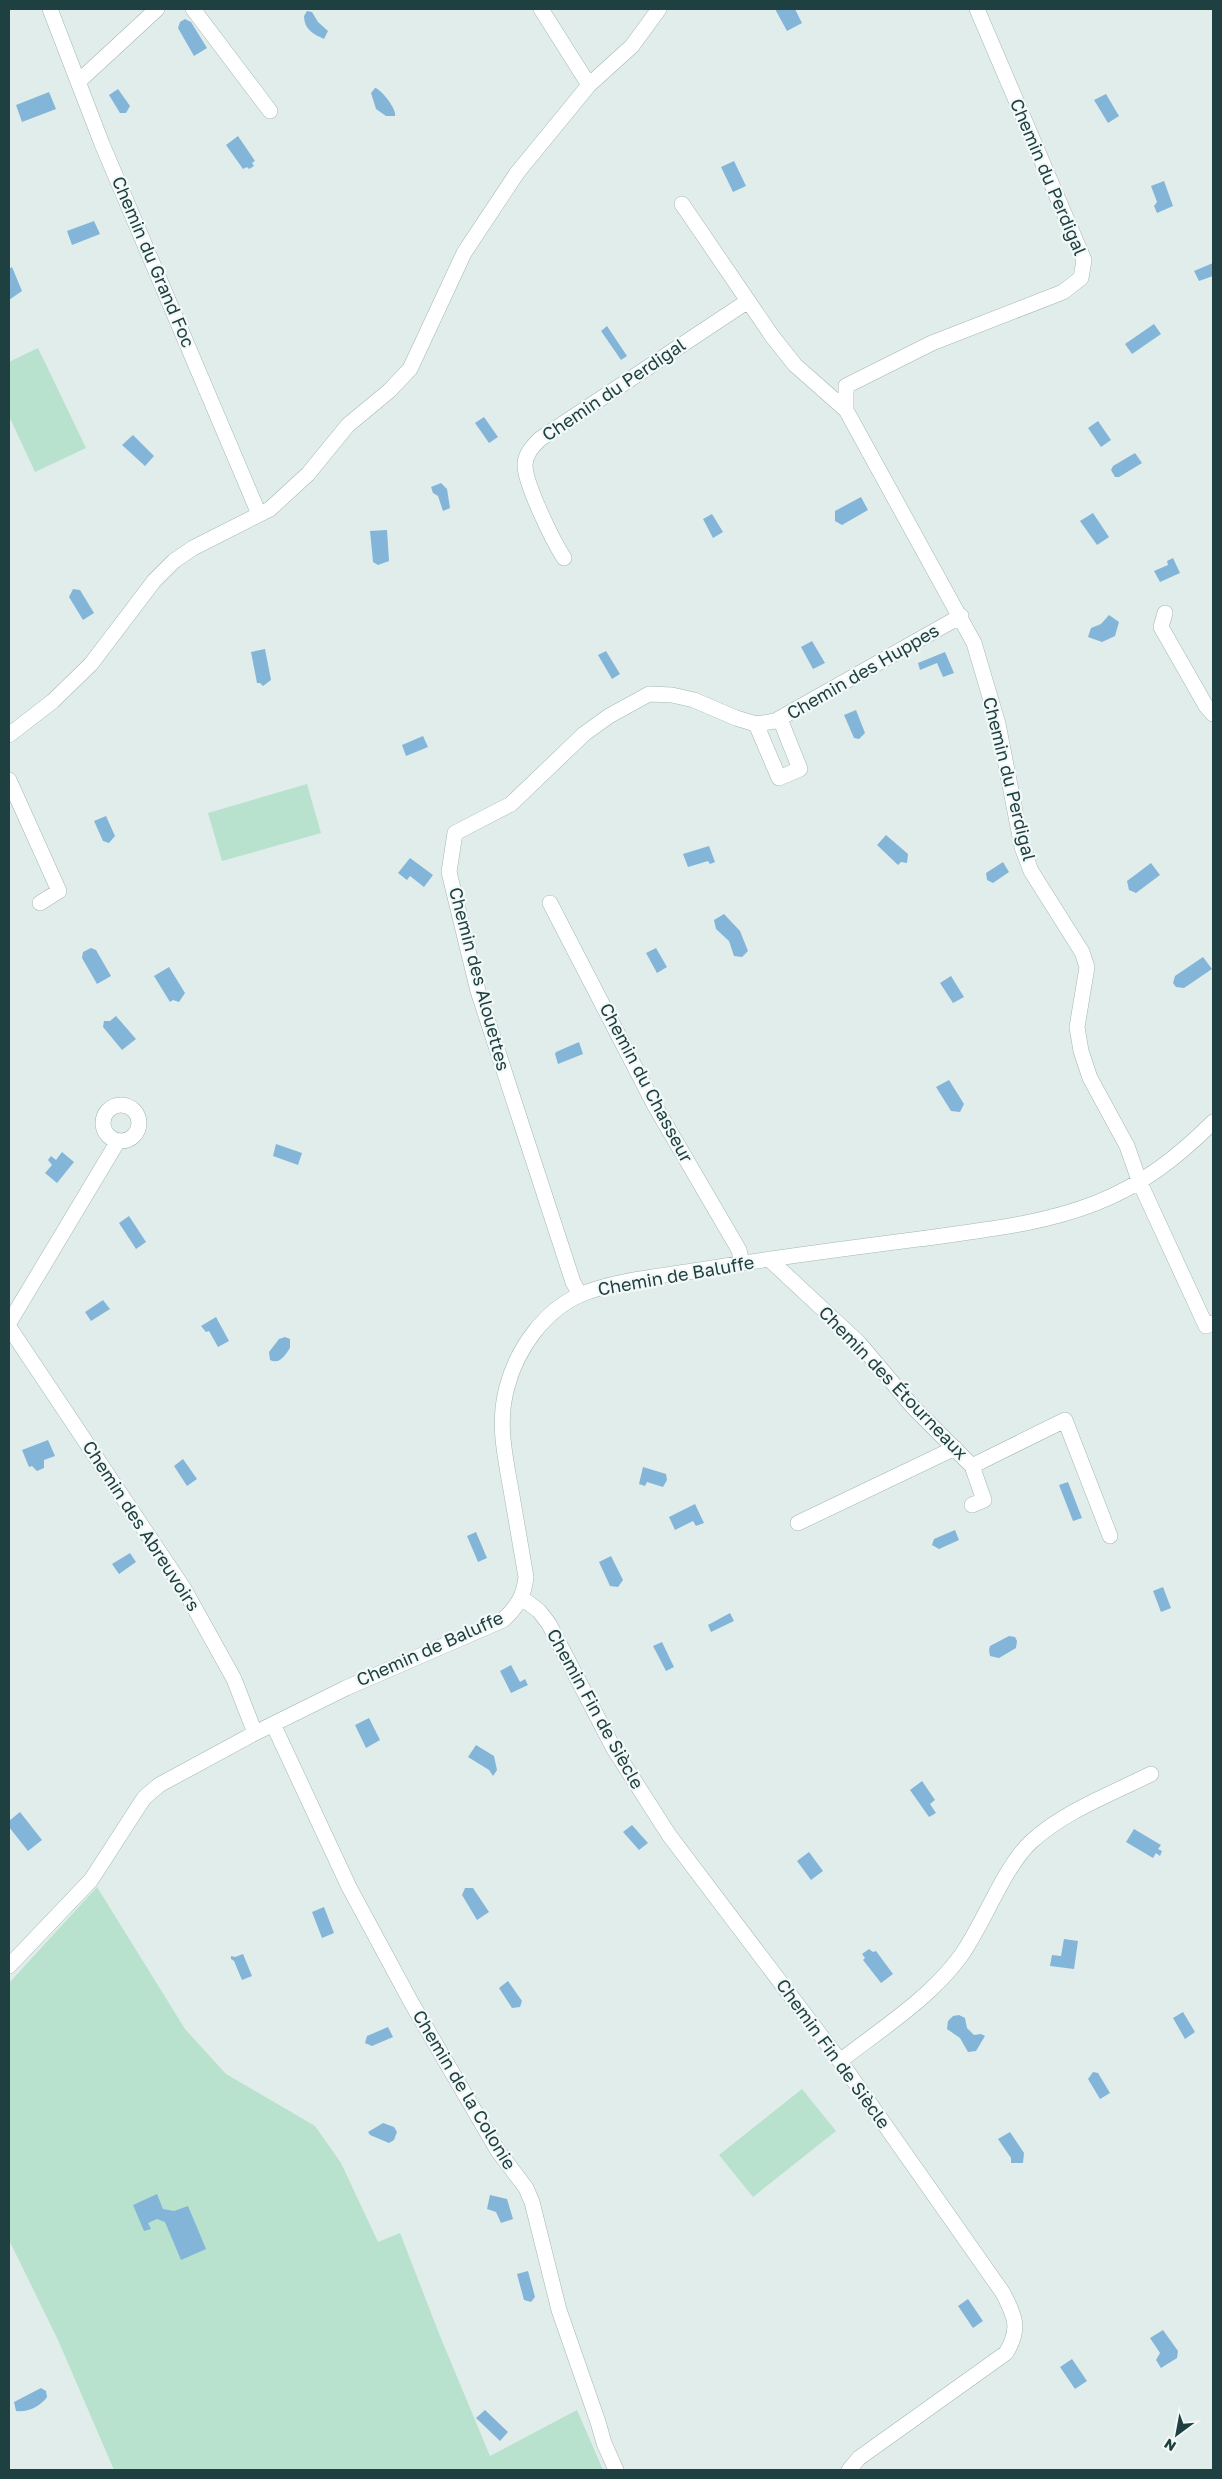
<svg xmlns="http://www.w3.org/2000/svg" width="1222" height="2479" font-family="'Golos Text',sans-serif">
<rect width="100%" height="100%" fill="#e1edeb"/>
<path fill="#b8e1ce" d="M 38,348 L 86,448 L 35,472 L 9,416 L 9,362 Z
M 307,784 L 321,833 L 222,861 L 208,813 Z
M 97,1887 L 185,2029 L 226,2074 L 315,2126 L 341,2163 L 378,2242 L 400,2233 L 440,2336 L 490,2456 L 577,2410 L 603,2470 L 114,2470 L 58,2340 L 9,2240 L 9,1983 Z
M 802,2089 L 836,2131 L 753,2197 L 719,2155 Z"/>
<path fill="#83b5d9" d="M 775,9 L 795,9 L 802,23 L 787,31 Z
M 307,11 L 312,12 L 318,22 L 328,31 L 324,39 C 313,34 304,29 304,16 Z
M 185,19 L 191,22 L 207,48 L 194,56 L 178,28 L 180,22 Z
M 375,88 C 381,89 397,109 395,116 L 386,116 L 376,109 L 371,93 Z
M 118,89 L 130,106 L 126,113 L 120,113 L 109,95 Z
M 49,92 L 56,109 L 22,122 L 16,105 Z
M 1106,94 L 1119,116 L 1108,123 L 1094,100 Z
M 238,136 L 255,161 L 252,163 L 254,166 L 249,169 L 247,167 L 243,169 L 226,145 Z
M 734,161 L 746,186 L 733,192 L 721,167 Z
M 1164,181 L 1173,206 L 1157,213 L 1154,206 L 1157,202 L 1151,186 Z
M 94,221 L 100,234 L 72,245 L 67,231 Z
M 1213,263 L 1213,276 L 1199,281 L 1194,271 Z
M 12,267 L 22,291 L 9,300 L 9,269 Z
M 1154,324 L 1161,334 L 1132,354 L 1125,344 Z
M 607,326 L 627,356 L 621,360 L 601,331 Z
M 484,417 L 498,437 L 489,443 L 475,423 Z
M 1098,421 L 1111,440 L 1101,447 L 1088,428 Z
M 133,435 L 154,456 L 145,466 L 122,445 Z
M 1135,453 L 1142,463 L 1119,477 L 1115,477 L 1111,470 L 1113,466 Z
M 441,483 L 447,489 L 450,508 L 443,511 L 438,496 L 433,493 L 431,487 Z
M 861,497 L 868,510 L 842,525 L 835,521 L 835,511 Z
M 1093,513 L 1109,537 L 1097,545 L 1080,521 Z
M 712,514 L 723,532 L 713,538 L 703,519 Z
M 387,530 L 389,561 L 378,565 L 373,562 L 370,531 Z
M 1173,558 L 1180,573 L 1160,582 L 1154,571 L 1168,565 L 1167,561 Z
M 73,589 L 80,590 L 94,613 L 83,620 L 69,597 Z
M 1109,615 L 1119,622 L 1115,636 L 1102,642 L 1088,637 L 1091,628 L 1101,624 Z
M 812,641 L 825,663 L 813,669 L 801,647 Z
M 265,649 L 271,680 L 263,686 L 260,683 L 257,683 L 251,652 Z
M 606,651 L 620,674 L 612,679 L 598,655 Z
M 945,652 L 954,673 L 943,677 L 937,663 L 920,670 L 918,663 Z
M 856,710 L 865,733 L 859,739 L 854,738 L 844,715 Z
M 423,736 L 428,747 L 406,756 L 402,745 Z
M 106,816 L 115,836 L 109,843 L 103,841 L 94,821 Z
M 886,835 L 908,854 L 907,863 L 901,862 L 898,865 L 877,845 Z
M 709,846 L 715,862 L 710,864 L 708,861 L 688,867 L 683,854 Z
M 410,858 L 433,875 L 424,887 L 410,876 L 407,880 L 398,873 Z
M 1003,862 L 1009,872 L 993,883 L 987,880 L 986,873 Z
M 1151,863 L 1160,875 L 1136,893 L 1129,890 L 1127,881 Z
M 724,914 L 740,931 L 748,951 L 742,957 L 734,956 L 729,941 L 716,929 L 714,920 Z
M 91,948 L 96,950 L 111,976 L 97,984 L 82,958 L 83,952 Z
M 656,948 L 667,967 L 657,973 L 646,953 Z
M 1203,957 L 1212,969 L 1184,988 L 1176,987 L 1173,983 L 1175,976 Z
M 169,967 L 185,993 L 179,1002 L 173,1000 L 170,1002 L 154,976 Z
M 951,976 L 964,997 L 953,1003 L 940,983 Z
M 116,1016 L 136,1039 L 122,1050 L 103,1027 L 104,1021 L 110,1021 Z
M 579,1042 L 583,1054 L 558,1064 L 555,1054 L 556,1052 Z
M 949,1080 L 964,1104 L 960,1112 L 951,1111 L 936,1087 Z
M 276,1144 L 302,1153 L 298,1165 L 273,1156 Z
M 62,1152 L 74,1162 L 57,1183 L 45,1173 L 52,1165 L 48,1160 L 51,1156 L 56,1160 Z
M 129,1216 L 146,1242 L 136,1249 L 119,1223 Z
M 103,1300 L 110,1309 L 91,1321 L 85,1312 Z
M 216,1317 L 229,1341 L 218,1347 L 209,1331 L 206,1332 L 201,1326 Z
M 285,1337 L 290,1339 L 290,1348 C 285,1355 280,1365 270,1360 L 269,1352 L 279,1339 Z
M 48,1440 L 55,1456 L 44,1460 L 44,1468 L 37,1471 L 32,1466 L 29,1467 L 22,1450 Z
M 183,1459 L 197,1479 L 187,1486 L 174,1466 Z
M 643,1467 L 666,1474 L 667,1480 L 663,1487 L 647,1482 L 645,1486 L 639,1484 Z
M 1068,1482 L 1082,1518 L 1073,1521 L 1059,1485 Z
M 695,1504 L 704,1523 L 696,1526 L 693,1521 L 675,1530 L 669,1517 Z
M 955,1530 L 959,1540 L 939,1549 L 932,1545 L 934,1539 Z
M 476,1532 L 487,1558 L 478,1562 L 467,1536 Z
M 130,1553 L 136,1562 L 119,1574 L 112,1564 Z
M 611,1556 L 623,1580 L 618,1587 L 610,1586 L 599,1562 Z
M 1163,1587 L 1171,1608 L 1161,1612 L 1153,1591 Z
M 730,1613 L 734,1621 L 711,1632 L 708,1625 Z
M 1009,1636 L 1015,1637 L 1017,1641 L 1016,1648 L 999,1658 L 990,1656 L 989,1650 L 990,1646 Z
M 662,1642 L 674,1667 L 666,1671 L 653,1646 Z
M 511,1665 L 520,1682 L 525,1679 L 528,1685 L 511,1693 L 500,1671 Z
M 369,1718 L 380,1740 L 366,1748 L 355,1725 Z
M 476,1745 L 494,1756 L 497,1770 L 493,1776 L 489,1770 L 468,1757 Z
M 922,1781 L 935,1800 L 930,1804 L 936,1813 L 929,1817 L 910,1790 Z
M 20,1812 L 42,1840 L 28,1851 L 9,1827 L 9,1821 Z
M 632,1825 L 648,1843 L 639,1850 L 623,1832 Z
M 1134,1829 L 1161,1845 L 1158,1849 L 1162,1851 L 1160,1856 L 1156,1853 L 1153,1858 L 1126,1842 Z
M 809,1852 L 823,1871 L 811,1880 L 797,1861 Z
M 465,1888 L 473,1888 L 489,1912 L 477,1920 L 462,1895 Z
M 324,1907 L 334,1933 L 322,1938 L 312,1912 Z
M 1064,1939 L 1078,1941 L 1074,1969 L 1050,1966 L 1052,1955 L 1061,1956 Z
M 869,1949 L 873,1952 L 876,1951 L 893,1974 L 881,1983 L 863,1960 L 865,1958 L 862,1954 Z
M 243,1954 L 252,1976 L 242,1980 L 234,1961 L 231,1959 L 231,1956 L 235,1957 Z
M 508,1981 L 522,2001 L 520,2007 L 512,2008 L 499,1988 Z
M 1183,2012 L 1195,2032 L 1185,2039 L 1173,2018 Z
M 959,2015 L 965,2018 L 967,2028 L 974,2035 L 981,2034 L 985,2036 L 976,2051 L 968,2052 L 960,2038 L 947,2029 L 948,2021 L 953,2016 Z
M 388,2027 L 393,2037 L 372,2046 L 365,2043 L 367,2036 Z
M 1093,2072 L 1098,2073 L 1110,2093 L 1100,2099 L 1088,2079 Z
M 383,2123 L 394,2127 L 397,2132 L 394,2140 L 389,2143 L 370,2135 L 368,2132 Z
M 1010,2132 L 1024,2153 L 1023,2163 L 1011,2163 L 1011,2158 L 998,2139 Z
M 157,2194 L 163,2209 L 174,2211 L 188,2206 L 206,2249 L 181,2260 L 165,2222 L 157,2219 L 148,2223 L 151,2229 L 144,2231 L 133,2205 Z
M 490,2195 L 507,2199 L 513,2219 L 501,2223 L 496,2212 L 487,2209 Z
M 528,2271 L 535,2297 L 531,2302 L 524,2300 L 517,2274 Z
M 968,2299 L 983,2321 L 973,2328 L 958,2306 Z
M 1163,2330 L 1178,2351 L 1177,2358 L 1161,2368 L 1156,2360 L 1160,2353 L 1150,2338 Z
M 1072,2359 L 1087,2381 L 1075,2389 L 1060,2367 Z
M 41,2388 L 46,2391 L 47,2397 C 41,2406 27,2413 16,2411 L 14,2402 Z
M 485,2410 L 508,2432 L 500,2441 L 476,2418 Z"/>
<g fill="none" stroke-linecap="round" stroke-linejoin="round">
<g stroke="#a3b6b4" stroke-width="16">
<path id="minor" d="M 50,9 L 102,144 L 259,514
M 193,9 L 270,111
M 541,9 L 589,85
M 977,9 L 1084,260 L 1081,278 L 1063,292 L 932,343 L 846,386 L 846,410 L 974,643 L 998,724 L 1022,847 L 1031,871 L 1082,952 L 1087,967 L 1077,1027 L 1081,1051 L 1090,1078 L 1127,1146 L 1140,1183 L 1206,1326 L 1213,1323
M 78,82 L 157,9
M 682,204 L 772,336 L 795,365 L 846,410
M 564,558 C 553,541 525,484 525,465 C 525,454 533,446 540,439 L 748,301
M 1165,613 L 1161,627 L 1206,706 L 1213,714
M 756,724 L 779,778 L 800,769 L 780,719
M 9,735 L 53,701 L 91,664 L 154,581 L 174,561 L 193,548 L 270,509 L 308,474 L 348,425 L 389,391 L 410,369 L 464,253 L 517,173 L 589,85 L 632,46 L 659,9
M 9,780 L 59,891 L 40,903
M 550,903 L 655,1106 L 739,1250 L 742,1263
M103 1123a18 18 0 1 1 36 0a18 18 0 1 1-36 0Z
M 769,1259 L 859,1343 L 913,1407 L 972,1466 L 984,1500 L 972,1505
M 580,1295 L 573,1282 L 478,991 L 449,872 L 455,833 L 511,804 L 584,734 L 609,716 L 649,694 L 672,695 L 694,700 L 736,718 L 756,724 L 775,721 L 961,616
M 9,1323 L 118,1141
M 9,1327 L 184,1589 L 234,1679 L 255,1733
M 972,1466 L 1065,1420 L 1110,1536
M 798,1523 L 955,1448
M 522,1598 L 539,1611 L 549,1624 L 614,1749 L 669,1835 L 840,2061 L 1003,2293 C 1015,2317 1021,2328 1006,2353 L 859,2458 L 849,2470
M 273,1724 L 349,1887 L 411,2002 L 498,2151 L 526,2188 L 532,2202 L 559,2310 L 598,2422 L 604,2443 L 616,2470
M 9,1966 L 91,1880 L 144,1798 L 159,1785 L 255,1733 L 346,1688 L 503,1620 C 517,1607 524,1596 526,1577 C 521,1548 516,1519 511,1490 C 505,1455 497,1423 507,1387 C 517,1349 544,1310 582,1294 C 617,1280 656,1277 693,1271 C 770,1258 849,1248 927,1238 C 984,1230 1043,1224 1096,1203 C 1142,1185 1178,1157 1213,1122
M 840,2061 C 881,2029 929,1999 960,1957 C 984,1924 1004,1866 1032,1841 C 1065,1811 1111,1794 1151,1774"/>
</g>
<use href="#minor" stroke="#fff" stroke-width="15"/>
</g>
<g text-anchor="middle" stroke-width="4.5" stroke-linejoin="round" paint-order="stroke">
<g font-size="18" fill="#1f4040" stroke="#f2f9f8">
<text transform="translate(1048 177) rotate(67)" y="6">Chemin du Perdigal</text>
<text transform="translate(153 262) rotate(67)" y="6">Chemin du Grand Foc</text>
<text transform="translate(614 390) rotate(-34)" y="6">Chemin du Perdigal</text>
<text transform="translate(863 672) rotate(-30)" y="6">Chemin des Huppes</text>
<text transform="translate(1009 779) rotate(76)" y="6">Chemin du Perdigal</text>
<text transform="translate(479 979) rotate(75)" y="6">Chemin des Alouettes</text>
<text transform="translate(646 1083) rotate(62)" y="6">Chemin du Chasseur</text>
<text transform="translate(676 1276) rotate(-10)" y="6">Chemin de Baluffe</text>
<text transform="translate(893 1383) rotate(46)" y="6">Chemin des Étourneaux</text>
<text transform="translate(141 1526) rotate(57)" y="6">Chemin des Abreuvoirs</text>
<text transform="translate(430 1649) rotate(-24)" y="6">Chemin de Baluffe</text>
<text transform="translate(595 1709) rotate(61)" y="6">Chemin Fin de Siècle</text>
<text transform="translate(833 2054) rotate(54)" y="6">Chemin Fin de Siècle</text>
<text transform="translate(464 2090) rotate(59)" y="6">Chemin de la Colonie</text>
</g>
</g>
<rect width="1222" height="2479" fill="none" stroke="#1f4040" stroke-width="20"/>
<g transform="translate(1177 2434) rotate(212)" stroke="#f2f9f8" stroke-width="4" paint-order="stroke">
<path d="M0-4L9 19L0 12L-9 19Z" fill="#1f4040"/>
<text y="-8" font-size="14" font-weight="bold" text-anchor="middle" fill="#1f4040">N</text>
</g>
</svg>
